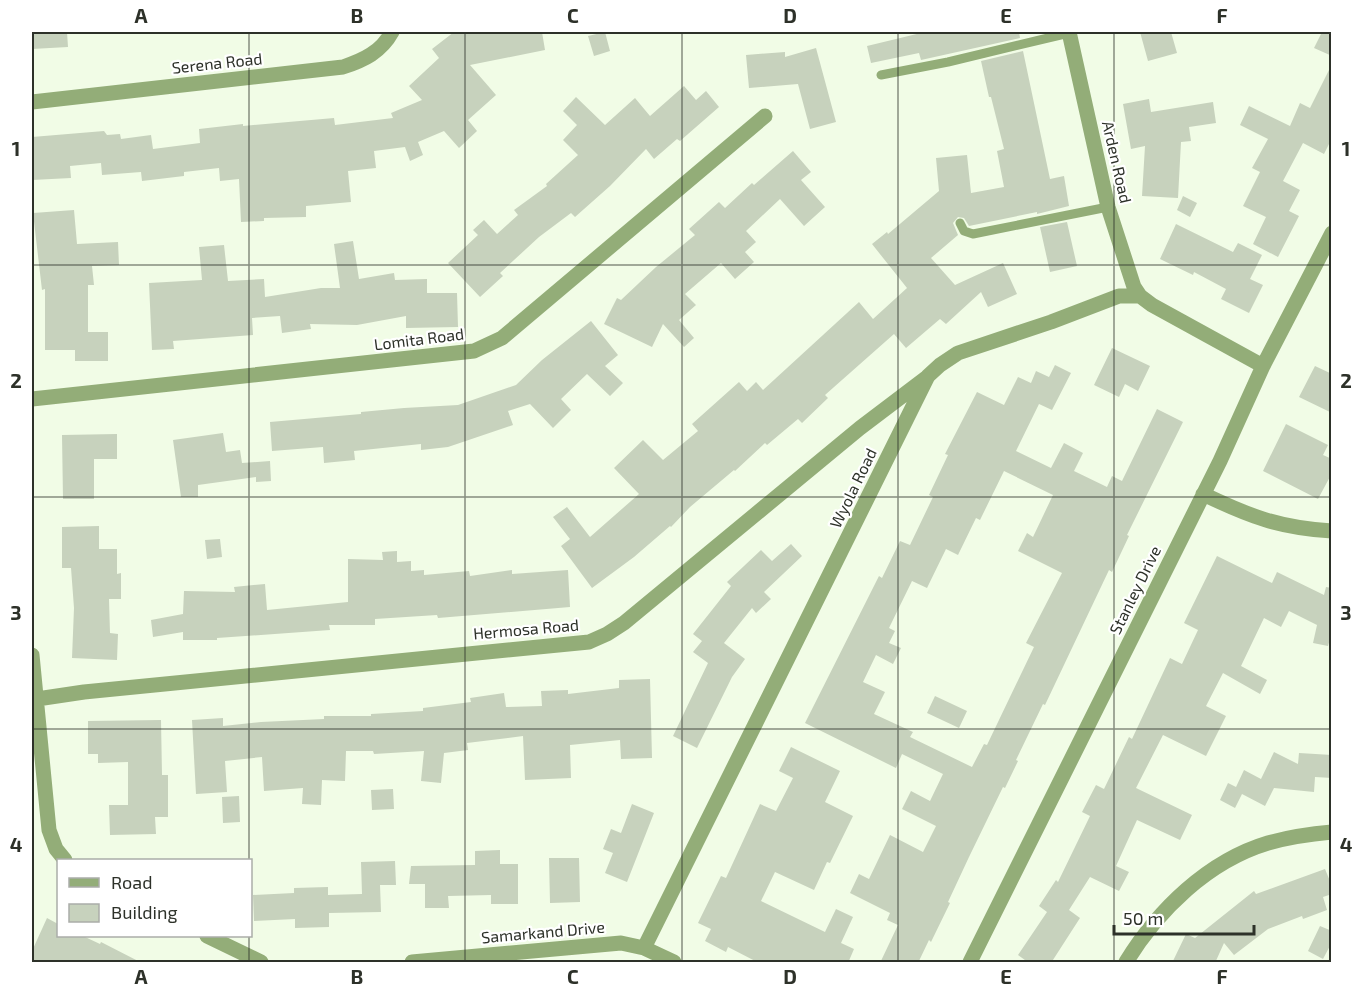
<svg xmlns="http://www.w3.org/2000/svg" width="1363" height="994" font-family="'Exo 2',sans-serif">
<rect width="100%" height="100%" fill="#f1fce6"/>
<path fill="#c7d2bd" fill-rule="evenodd" d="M 32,32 L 67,32 L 68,47 L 32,49 Z
M 454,32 L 542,32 L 545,50 L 470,65 L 496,95 L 468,120 L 477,131 L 459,148 L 444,131 L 418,142 L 423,155 L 410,161 L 405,147 L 374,151 L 376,168 L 348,171 L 351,202 L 306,206 L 306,217 L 264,218 L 264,221 L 241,222 L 239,179 L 220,181 L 219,168 L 184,172 L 184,176 L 142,181 L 141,172 L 102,175 L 101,163 L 70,166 L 71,178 L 32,180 L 32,137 L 104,131 L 107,135 L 120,134 L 121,139 L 151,135 L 153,149 L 200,143 L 199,129 L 243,124 L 243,126 L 334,118 L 335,125 L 393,118 L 391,113 L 422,100 L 409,86 L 439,58 L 432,49 Z
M 605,32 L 610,51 L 594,56 L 588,36 Z
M 925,32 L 1019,32 L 1020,38 L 921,60 L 919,53 L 871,63 L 867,46 Z
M 1140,32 L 1171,32 L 1177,53 L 1148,61 Z
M 1322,32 L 1332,32 L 1332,56 L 1314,48 Z
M 816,48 L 836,122 L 810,129 L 798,84 L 749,88 L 746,55 L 785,52 L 785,57 Z
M 1023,51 L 1050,179 L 1064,176 L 1069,206 L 1037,214 L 1037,212 L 969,226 L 964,218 L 958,217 L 953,223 L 958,235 L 931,258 L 955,285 L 1003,263 L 1017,294 L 988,307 L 981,292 L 946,324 L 940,319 L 906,348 L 894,334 L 825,395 L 828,398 L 802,423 L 798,419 L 767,445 L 765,443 L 735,471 L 734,470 L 690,507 L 671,527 L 670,526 L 634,557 L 592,588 L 561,546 L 570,539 L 553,517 L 567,507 L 590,537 L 639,494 L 614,468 L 643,440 L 663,460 L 698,431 L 692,424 L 739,382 L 747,391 L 756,382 L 763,390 L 859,302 L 873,319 L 907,288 L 872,244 L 887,232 L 888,234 L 939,191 L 936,158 L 967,155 L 971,193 L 1004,187 L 997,151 L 1004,149 L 991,97 L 989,97 L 981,61 Z
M 1332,64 L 1332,138 L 1324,154 L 1303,143 L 1283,181 L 1300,190 L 1289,211 L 1299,216 L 1278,257 L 1253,244 L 1266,217 L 1243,206 L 1260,172 L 1252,168 L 1268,139 L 1240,125 L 1249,106 L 1290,126 L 1300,103 L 1310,108 Z
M 684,86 L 696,100 L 706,91 L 719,107 L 680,141 L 677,139 L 654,159 L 646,149 L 610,186 L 575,217 L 571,213 L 539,237 L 500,273 L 503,276 L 480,297 L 448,263 L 478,235 L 473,230 L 484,220 L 497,234 L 518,215 L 514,210 L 547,186 L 546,184 L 578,155 L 563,140 L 577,125 L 563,111 L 576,97 L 605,125 L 635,98 L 650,116 Z
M 1149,99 L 1151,112 L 1213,102 L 1216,123 L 1189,127 L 1191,141 L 1181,142 L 1178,198 L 1142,196 L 1145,146 L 1131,149 L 1123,104 Z
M 793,151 L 811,172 L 801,180 L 825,207 L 804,226 L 780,199 L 746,231 L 756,242 L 745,252 L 754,262 L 735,279 L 721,263 L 685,294 L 696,305 L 679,320 L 694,338 L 684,347 L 663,324 L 652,347 L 604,324 L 617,298 L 621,300 L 656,267 L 695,235 L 689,229 L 719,202 L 725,208 L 752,183 L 754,185 Z
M 1183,196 L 1197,203 L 1190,217 L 1177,210 Z
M 74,210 L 77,244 L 118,242 L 119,265 L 92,266 L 94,285 L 88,285 L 88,332 L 108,332 L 108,361 L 75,361 L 75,350 L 45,350 L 45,289 L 42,290 L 33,213 Z
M 1067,222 L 1077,266 L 1050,272 L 1040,227 Z
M 1176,224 L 1233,252 L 1238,243 L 1262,255 L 1250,279 L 1263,285 L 1249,313 L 1221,299 L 1226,289 L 1194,272 L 1193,275 L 1160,259 Z
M 353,241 L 359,279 L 394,273 L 395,280 L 427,279 L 427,293 L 457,293 L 458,327 L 406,328 L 406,316 L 357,325 L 310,324 L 311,329 L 282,333 L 280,316 L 252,318 L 253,335 L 173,341 L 174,349 L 152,350 L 149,283 L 202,280 L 199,247 L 224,245 L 228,281 L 264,279 L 265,297 L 321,288 L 340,288 L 334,244 Z
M 591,321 L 618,355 L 605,366 L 623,383 L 610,396 L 587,374 L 561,399 L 571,410 L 553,428 L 530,404 L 508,411 L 513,425 L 448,447 L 421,450 L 421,444 L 354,451 L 355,460 L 324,463 L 323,447 L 272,451 L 270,422 L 361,414 L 361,412 L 404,408 L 458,405 L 516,385 L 542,360 Z
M 1112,348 L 1150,366 L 1138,391 L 1125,384 L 1119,397 L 1094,385 Z
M 1055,365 L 1071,373 L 1052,410 L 1039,404 L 1016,451 L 1051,468 L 1064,443 L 1083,453 L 1074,471 L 1107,487 L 1112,476 L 1122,481 L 1157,409 L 1183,422 L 1127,535 L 1129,536 L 1112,572 L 1109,570 L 1045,705 L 1043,704 L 1016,760 L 1018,761 L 1005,788 L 1003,787 L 969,857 L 948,902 L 950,903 L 931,942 L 929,940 L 918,963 L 880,963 L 898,925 L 887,920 L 890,913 L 850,893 L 859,874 L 869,879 L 890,835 L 923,852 L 936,826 L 902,809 L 911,791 L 930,801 L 943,774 L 902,754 L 896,768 L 805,723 L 879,576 L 882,578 L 900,541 L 910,545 L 933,497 L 929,495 L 948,455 L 945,454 L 977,392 L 1004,405 L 1018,377 L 1031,383 L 1036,371 L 1049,377 ZM 1004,471 L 1053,495 L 1033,537 L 1027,533 L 1018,551 L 1062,573 L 1026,643 L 1034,647 L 987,745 L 984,744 L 972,767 L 910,737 L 913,732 L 874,714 L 885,692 L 863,682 L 876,655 L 893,664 L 901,648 L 889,643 L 895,631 L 889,628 L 912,581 L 927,588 L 946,549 L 958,555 L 976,518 L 980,520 Z
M 1315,366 L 1332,374 L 1332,413 L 1299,397 Z
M 1286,424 L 1328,445 L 1323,455 L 1332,459 L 1332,473 L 1318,499 L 1263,471 Z
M 223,433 L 226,452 L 240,450 L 242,463 L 270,461 L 271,481 L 256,482 L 256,477 L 198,485 L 198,497 L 181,497 L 173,440 Z
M 117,434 L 117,459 L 94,459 L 94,499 L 63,499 L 62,435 Z
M 99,526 L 99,549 L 117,549 L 117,574 L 121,573 L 121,599 L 109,599 L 110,633 L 118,634 L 117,660 L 72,658 L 74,608 L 71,568 L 62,568 L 62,527 Z
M 220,539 L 222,557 L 207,559 L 205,540 Z
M 791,544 L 802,556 L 764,592 L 771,599 L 756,613 L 752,608 L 724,643 L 745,659 L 732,677 L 697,748 L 673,736 L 708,663 L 693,652 L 702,641 L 693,634 L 731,586 L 727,582 L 761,550 L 772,561 Z
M 397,551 L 397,562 L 411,561 L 411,571 L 424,570 L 424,575 L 469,571 L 470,576 L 512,570 L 512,574 L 568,570 L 570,607 L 438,618 L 437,615 L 375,619 L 375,625 L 329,625 L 330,630 L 217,638 L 217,640 L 183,640 L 183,632 L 153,637 L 151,620 L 183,614 L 184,591 L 235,592 L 234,587 L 265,584 L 267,610 L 348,602 L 348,559 L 383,560 L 382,552 Z
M 1217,556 L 1272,583 L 1277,572 L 1324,595 L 1326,587 L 1332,588 L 1332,632 L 1328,646 L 1313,643 L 1317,625 L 1289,611 L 1281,627 L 1264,618 L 1241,666 L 1267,680 L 1260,694 L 1223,673 L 1206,706 L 1226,716 L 1206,756 L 1163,735 L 1136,788 L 1192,815 L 1180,840 L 1137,820 L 1116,866 L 1129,872 L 1119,891 L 1090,877 L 1069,910 L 1080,918 L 1051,963 L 1029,963 L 1018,955 L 1047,912 L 1039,906 L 1056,880 L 1058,882 L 1090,816 L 1082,812 L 1096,785 L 1104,789 L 1129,737 L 1132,739 L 1170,658 L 1182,664 L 1198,630 L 1184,623 Z
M 650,679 L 652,758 L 621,759 L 620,740 L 570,745 L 571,778 L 525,780 L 523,736 L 467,743 L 468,750 L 444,753 L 441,783 L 421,781 L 424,751 L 374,754 L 373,751 L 346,751 L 345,781 L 322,780 L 321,805 L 302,804 L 303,788 L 264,791 L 262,757 L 225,761 L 227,792 L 196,794 L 192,720 L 223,718 L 223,726 L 261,722 L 324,719 L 324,716 L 371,716 L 371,714 L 423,711 L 423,708 L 471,702 L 470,698 L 504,693 L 506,707 L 542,706 L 541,691 L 568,690 L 568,694 L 619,688 L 619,680 Z
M 935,696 L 967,711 L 959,728 L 927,713 Z
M 161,720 L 162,775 L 168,775 L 168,817 L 155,817 L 156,834 L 110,835 L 109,805 L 128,805 L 128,762 L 98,763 L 98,754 L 88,754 L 88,721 Z
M 791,747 L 840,771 L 825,802 L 853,816 L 830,863 L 827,862 L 814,890 L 775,872 L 761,901 L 825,932 L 836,909 L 853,917 L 841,943 L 854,949 L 848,963 L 759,963 L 728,947 L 726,952 L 705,941 L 711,929 L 698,923 L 721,876 L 726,878 L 760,804 L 776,811 L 793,778 L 779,771 Z
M 1274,752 L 1298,764 L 1299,753 L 1332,755 L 1332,778 L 1315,777 L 1314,792 L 1274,788 L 1265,806 L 1242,794 L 1235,808 L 1220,800 L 1228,783 L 1236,787 L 1244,770 L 1261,779 Z
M 393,789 L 394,809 L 372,810 L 371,790 Z
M 239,796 L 240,822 L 223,823 L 222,797 Z
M 632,804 L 654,813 L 627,882 L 605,873 L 613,853 L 603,849 L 611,829 L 621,833 Z
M 500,850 L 500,864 L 518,864 L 518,904 L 491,904 L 491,895 L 448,896 L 449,908 L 425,908 L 425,884 L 409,884 L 411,866 L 475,865 L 475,851 Z
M 549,858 L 579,858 L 580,902 L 550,903 Z
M 395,861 L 396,885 L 380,885 L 381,912 L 329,913 L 329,927 L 295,928 L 295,919 L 254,921 L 253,895 L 294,893 L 294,888 L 328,887 L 328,895 L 362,894 L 361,862 Z
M 1325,869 L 1332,886 L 1332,894 L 1323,897 L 1327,910 L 1303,919 L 1302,916 L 1268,929 L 1234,955 L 1224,943 L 1215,963 L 1172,963 L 1186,934 L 1195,938 L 1254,891 L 1256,894 Z
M 47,918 L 58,924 L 58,936 L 83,936 L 100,944 L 101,942 L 142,963 L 33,963 L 32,951 Z
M 1320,926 L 1332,931 L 1332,942 L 1323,959 L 1308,951 Z"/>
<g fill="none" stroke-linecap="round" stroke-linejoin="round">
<path stroke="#93ad78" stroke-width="9" d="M 881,75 L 948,62 L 1069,33
M 960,223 L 964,231 L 973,234 L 1108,207"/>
<path stroke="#93ad78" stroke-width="15" d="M 1069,32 L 1108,207 L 1134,287 L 1140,296
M 32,102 L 343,67 C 364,60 381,52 392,32
M 32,399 L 474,351 L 502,338 L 765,116
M 1203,494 C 1249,516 1279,528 1332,531
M 32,655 L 49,830 L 56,849 L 65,860
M 37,699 L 84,692 L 589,642 L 607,634 L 624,623 L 860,428 L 926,378
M 207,936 L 261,962
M 644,948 L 928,376 L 940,365 L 958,353 L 1051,322 L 1119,296 L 1140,296 L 1152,305 L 1263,366
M 412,962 L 621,943 L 644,948 L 674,962
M 970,962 L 1220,461 L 1263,366 L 1332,233
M 1126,962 C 1158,910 1208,861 1268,843 C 1289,837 1310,834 1332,832"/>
</g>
<path fill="none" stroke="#2d3129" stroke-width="1.5" stroke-opacity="0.55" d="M 249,32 L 249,860M 465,32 L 465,962M 682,32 L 682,962M 898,32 L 898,962M 1114,32 L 1114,962M 32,265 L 1332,265M 32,497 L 1332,497M 32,729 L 1332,729M 249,936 L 249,962"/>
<g text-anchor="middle" stroke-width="4.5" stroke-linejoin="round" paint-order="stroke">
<g font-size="16" fill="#2d3129" stroke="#fff">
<text transform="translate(217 63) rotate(-6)" y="6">Serena Road</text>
<text transform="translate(1117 162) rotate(77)" y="6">Arden Road</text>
<text transform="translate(419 339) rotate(-7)" y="6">Lomita Road</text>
<text transform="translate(853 488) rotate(-64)" y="6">Wyola Road</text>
<text transform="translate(1135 590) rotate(-64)" y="6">Stanley Drive</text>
<text transform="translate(526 629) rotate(-5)" y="6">Hermosa Road</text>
<text transform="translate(543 932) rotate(-5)" y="6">Samarkand Drive</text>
</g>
</g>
<rect width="1363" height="994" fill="none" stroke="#ffffff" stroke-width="66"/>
<rect x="57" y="859" width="195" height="78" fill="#ffffff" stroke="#abada9" stroke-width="1.5"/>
<rect x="69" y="878" width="30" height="9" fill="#93ad78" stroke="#abada9" stroke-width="1.5"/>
<text x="111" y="889" font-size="18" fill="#2d3129">Road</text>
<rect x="69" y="904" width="30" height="18" fill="#c7d2bd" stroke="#abada9" stroke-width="1.5"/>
<text x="111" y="919" font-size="18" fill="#2d3129">Building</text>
<path d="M1114 925v9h140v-9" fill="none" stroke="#2d3129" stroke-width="3"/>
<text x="1123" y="925" font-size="18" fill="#2d3129" stroke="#ffffff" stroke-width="4.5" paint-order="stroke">50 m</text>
<rect x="33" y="33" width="1297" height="928" fill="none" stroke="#2d3129" stroke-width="2"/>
<g font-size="20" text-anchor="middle" font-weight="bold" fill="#2d3129">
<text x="141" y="23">A</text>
<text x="357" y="23">B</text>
<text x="573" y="23">C</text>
<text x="790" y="23">D</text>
<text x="1006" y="23">E</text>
<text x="1222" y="23">F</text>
<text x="16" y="156">1</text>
<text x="1346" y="156">1</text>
<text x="16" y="388">2</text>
<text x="1346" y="388">2</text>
<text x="16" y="620">3</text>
<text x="1346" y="620">3</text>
<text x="16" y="852">4</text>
<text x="1346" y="852">4</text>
<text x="141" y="984">A</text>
<text x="357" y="984">B</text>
<text x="573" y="984">C</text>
<text x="790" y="984">D</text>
<text x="1006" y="984">E</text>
<text x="1222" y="984">F</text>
</g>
</svg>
